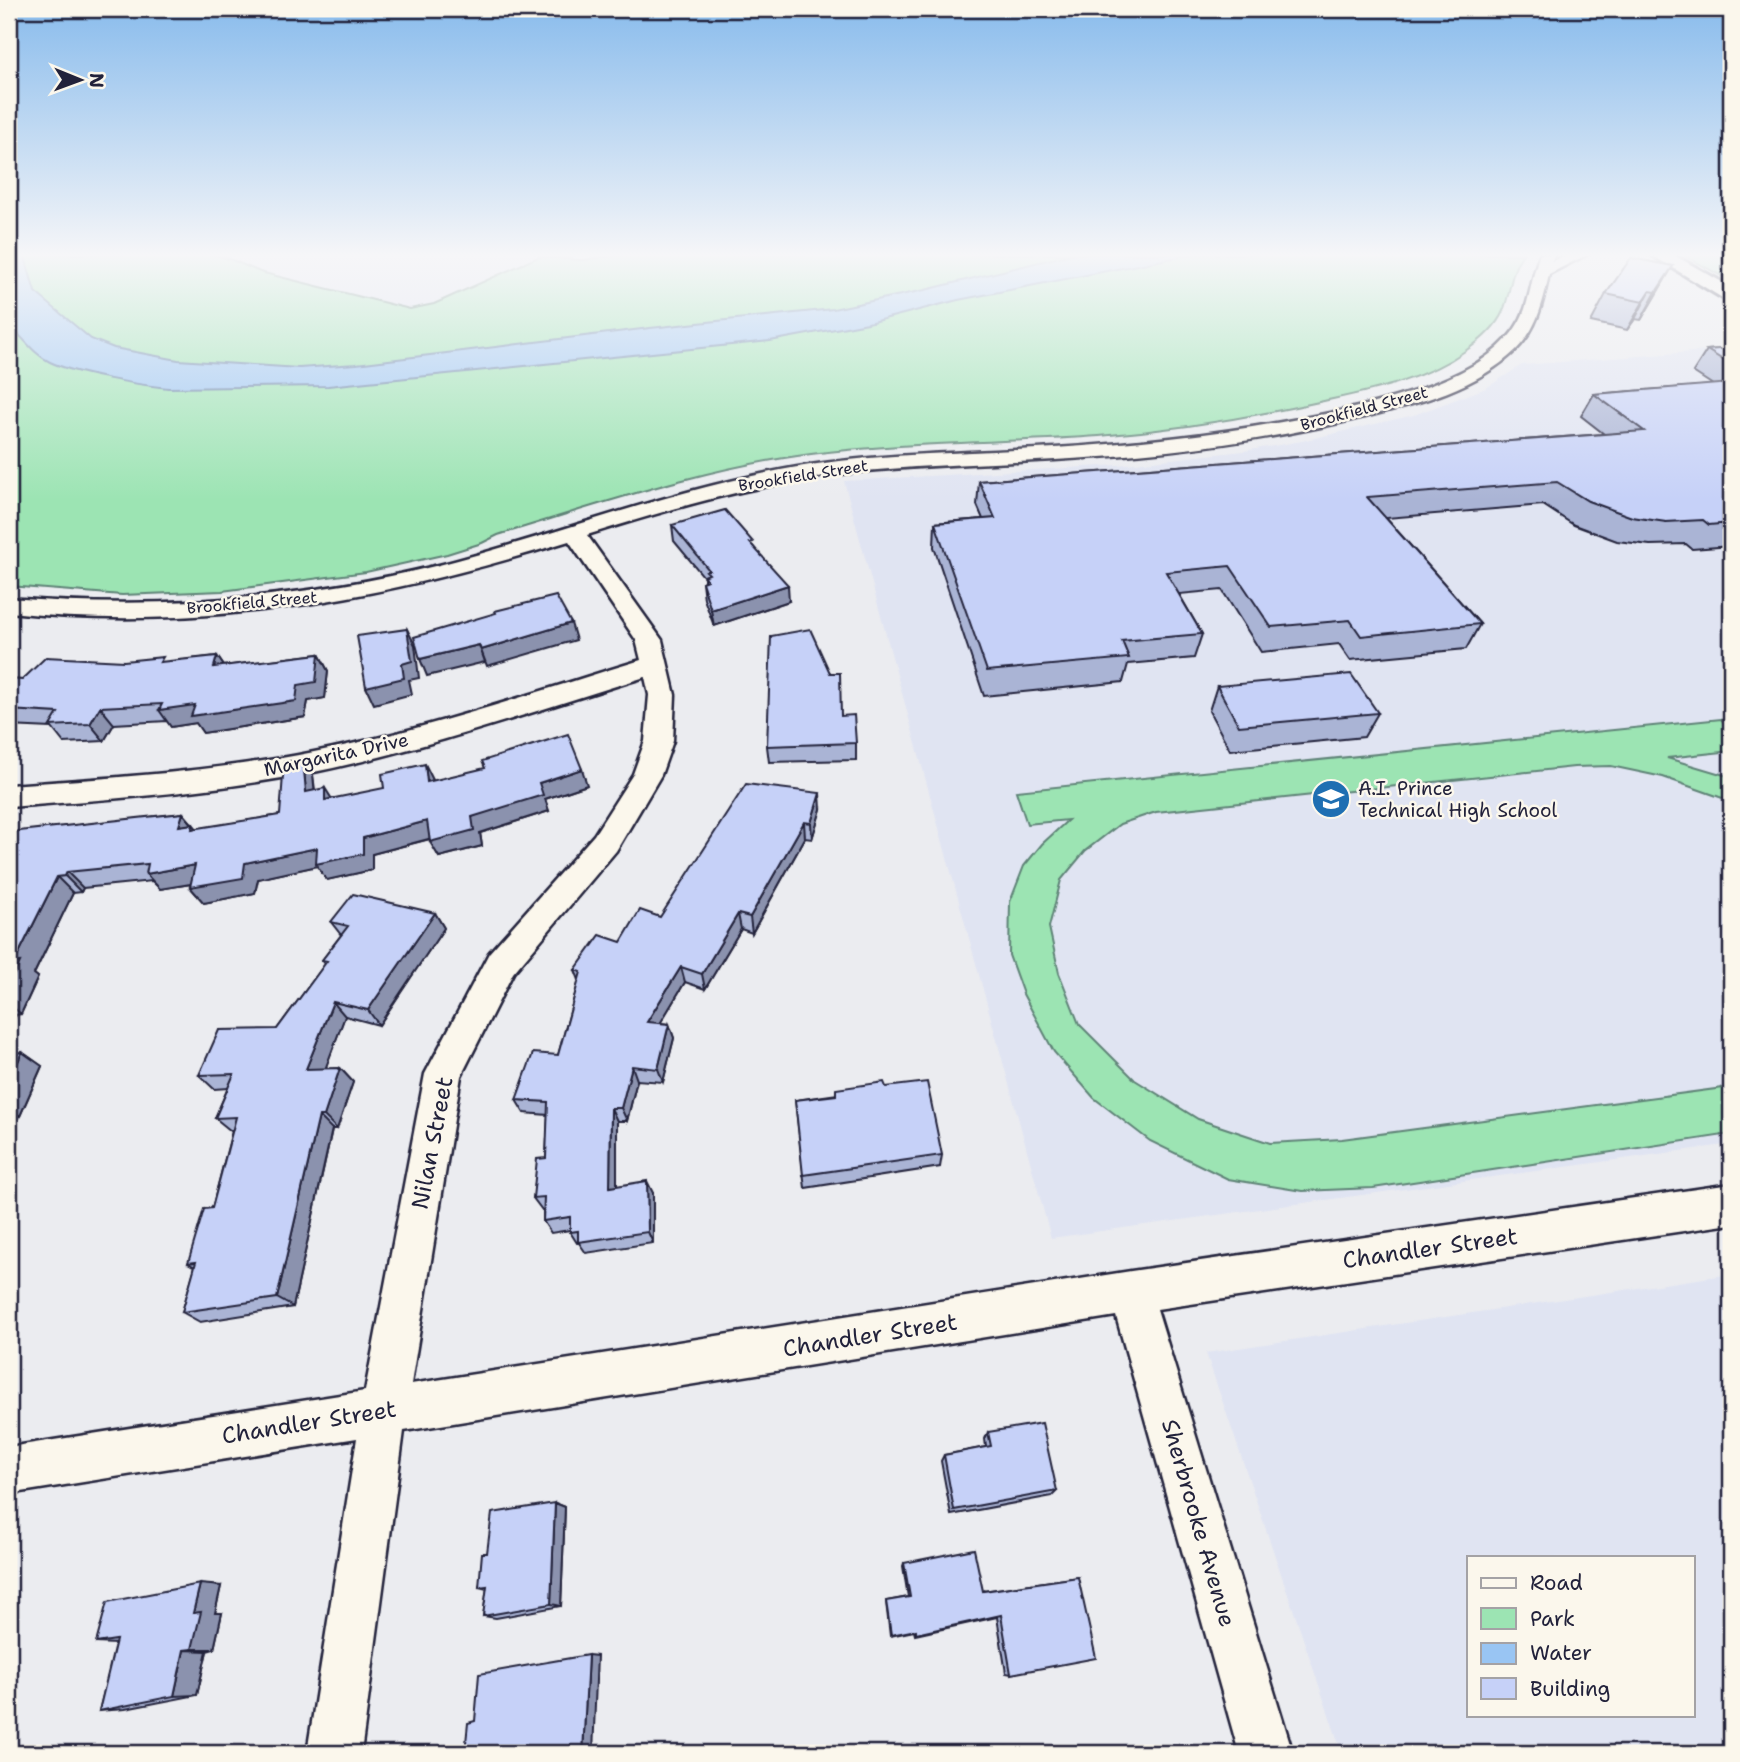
<svg xmlns="http://www.w3.org/2000/svg" width="1740" height="1762" font-family="'Shantell Sans',sans-serif">
<rect width="100%" height="100%" fill="#ebecf0"/>
<filter id="ink" filterUnits="userSpaceOnUse"><feTurbulence type="fractalNoise" baseFrequency=".0143" numOctaves="2"/><feDisplacementMap in="SourceGraphic" scale="14" xChannelSelector="R" yChannelSelector="G"/><feConvolveMatrix kernelMatrix="1 2 1 2 8 2 1 2 1" color-interpolation-filters="sRGB"/></filter>
<g filter="url(#ink)">
<path fill="#e0e4f2" fill-rule="evenodd" d="M 211,254 L 674,254 L 661,256 L 628,254 L 519,264 L 434,304 L 410,309 L 260,272 L 230,259 Z
M 1731,349 L 1731,1144 L 1051,1238 L 844,481 L 1118,465 L 1244,451 L 1302,441 L 1414,415 L 1486,388 L 1522,365 Z
M 1731,1274 L 1731,1753 L 1342,1753 L 1206,1353 ZM 1469,1557 L 1693,1557 L 1693,1715 L 1469,1715 Z"/>
<path fill="#9ce4b3" stroke="#5f8377" stroke-width="2" d="M 9,254 L 211,254 L 230,259 L 260,272 L 410,309 L 434,304 L 538,257 L 582,260 L 628,254 L 661,256 L 674,254 L 1523,254 C 1510,270 1511,292 1503,311 C 1496,327 1480,341 1465,351 C 1423,381 1369,391 1319,402 C 1247,418 1173,430 1099,436 C 1003,443 906,442 811,454 C 704,468 601,504 498,535 L 482,543 L 447,554 L 366,572 L 222,591 L 122,595 L 9,586 Z
M 1682,254 L 1731,254 L 1731,281 L 1727,279 Z
M 1721,719 L 1731,730 L 1731,751 L 1667,758 L 1731,777 L 1731,801 L 1663,777 L 1611,766 L 1574,767 L 1156,812 L 1120,824 L 1085,851 L 1061,880 L 1049,927 L 1059,973 L 1079,1024 L 1135,1080 L 1198,1119 L 1270,1143 L 1342,1139 L 1731,1087 L 1731,1134 L 1373,1188 L 1302,1191 L 1228,1179 L 1150,1141 L 1094,1098 L 1054,1052 L 1023,994 L 1009,955 L 1010,902 L 1024,866 L 1042,844 L 1068,820 L 1027,824 L 1016,791 Z"/>
<path fill="#99c5f3" stroke="#6984a9" stroke-width="2" d="M 9,254 L 24,254 L 35,292 L 91,339 L 114,348 L 178,360 L 299,368 L 356,364 L 650,328 L 833,309 L 925,290 L 1072,254 L 1194,254 L 958,300 L 868,323 L 770,341 L 328,386 L 168,388 C 139,385 75,374 50,362 C 33,354 23,337 9,325 Z"/>
<g fill="none" stroke-linecap="round" stroke-linejoin="round">
<g stroke="#22223b" stroke-width="5">
<path id="street" d="M 1540,254 L 1554,254 L 1552,261 L 1569,254 L 1588,254 L 1549,274 C 1543,303 1537,329 1516,350 C 1477,388 1419,403 1368,416 C 1265,442 1160,454 1055,460 C 986,464 917,465 849,473 C 759,483 673,508 587,535 L 662,640 L 675,695 L 673,741 L 661,775 L 616,851 L 513,973 L 461,1076 L 411,1384 L 1131,1271 L 1731,1184 L 1731,1224 L 1157,1309 L 1293,1753 L 1239,1753 L 1116,1316 L 404,1431 L 361,1753 L 307,1753 L 357,1438 L 9,1494 L 9,1447 L 365,1391 L 425,1074 L 489,953 L 594,835 L 633,774 L 645,741 L 649,695 L 645,677 C 535,711 426,749 314,772 C 214,792 111,799 9,807 L 9,785 C 111,778 214,772 314,752 C 425,730 533,693 641,660 L 636,640 L 569,541 C 384,599 203,633 9,612 L 9,598 C 154,610 297,600 439,565 C 563,533 682,485 810,465 C 891,453 973,453 1055,448 C 1137,443 1218,434 1298,419 C 1349,410 1401,399 1448,378 C 1480,364 1513,343 1525,309 C 1531,291 1533,272 1540,254 Z"/>
</g>
<g stroke="#22223b" stroke-width="6">
<path id="secondary" d="M 1650,254 L 1672,254 L 1731,287 L 1731,301 L 1724,299 Z"/>
</g>
<use href="#street" fill="#fbf7ec" fill-rule="evenodd"/>
<use href="#secondary" fill="#fbf7ec" fill-rule="evenodd"/>
</g>
<path fill="#aab4d5" stroke="#22223b" stroke-width="2" d="M 1631,258 L 1673,266 L 1641,320 L 1635,319 L 1627,330 L 1591,322 L 1606,294 Z
M 1731,348 L 1731,546 L 1692,549 L 1686,544 L 1650,545 L 1617,541 L 1574,525 L 1543,505 L 1386,518 L 1480,624 L 1466,649 L 1350,660 L 1339,644 L 1261,652 L 1222,590 L 1179,594 L 1202,634 L 1194,658 L 1128,664 L 1123,682 L 984,696 L 934,547 L 935,523 L 983,519 L 977,505 L 979,481 L 1604,434 L 1581,416 L 1594,394 L 1713,385 L 1693,372 L 1707,350 Z
M 672,525 L 753,546 L 789,601 L 714,626 L 704,599 L 702,582 L 704,581 L 704,577 L 674,541 Z
M 319,654 L 328,671 L 325,698 L 308,701 L 305,717 L 203,733 L 196,723 L 171,727 L 167,721 L 114,724 L 104,741 L 64,743 L 52,728 L 9,726 L 9,679 L 22,680 L 124,661 L 166,662 L 217,656 L 224,666 Z
M 830,673 L 841,716 L 856,743 L 856,760 L 769,762 L 767,746 Z
M 1217,686 L 1378,713 L 1364,737 L 1230,750 L 1209,711 Z
M 303,759 L 313,775 L 315,790 L 332,799 L 433,781 L 587,785 L 545,799 L 549,811 L 480,833 L 482,846 L 439,857 L 430,839 L 372,854 L 372,870 L 327,880 L 317,866 L 258,879 L 255,893 L 204,903 L 190,887 L 191,884 L 160,889 L 152,881 L 83,888 L 81,892 L 73,893 L 34,974 L 38,977 L 21,1014 L 16,1015 L 9,1029 L 9,834 L 183,813 L 197,829 L 280,815 Z
M 821,809 L 812,839 L 805,838 L 752,933 L 741,929 L 705,989 L 685,982 L 660,1023 L 669,1024 L 674,1038 L 663,1082 L 637,1080 L 627,1121 L 617,1121 L 617,1186 L 653,1193 L 653,1243 L 586,1253 L 579,1243 L 577,1243 L 570,1232 L 570,1230 L 551,1233 L 543,1221 L 543,1210 L 542,1210 L 533,1198 L 546,1158 L 548,1115 L 524,1113 L 516,1100 L 558,1055 L 579,980 L 575,970 L 621,942 L 660,917 Z
M 435,913 L 444,928 L 379,1025 L 345,1016 L 325,1069 L 340,1068 L 353,1082 L 337,1129 L 332,1129 L 293,1307 L 200,1322 L 182,1312 L 195,1267 L 188,1263 L 212,1208 L 232,1131 L 231,1131 L 215,1118 L 228,1088 L 214,1089 L 199,1075 L 277,1029 L 325,964 L 322,960 L 341,935 L 331,922 Z
M 22,1052 L 42,1066 L 20,1116 L 9,1118 L 9,1054 Z
M 886,1087 L 942,1155 L 940,1167 L 805,1188 L 795,1100 Z
M 988,1432 L 1057,1491 L 1052,1496 L 951,1515 L 941,1461 L 944,1455 L 986,1447 L 985,1439 Z
M 555,1503 L 565,1507 L 561,1606 L 496,1618 L 483,1616 L 487,1589 L 479,1587 L 487,1553 Z
M 904,1563 L 983,1591 L 1078,1577 L 1011,1674 L 1006,1673 L 997,1617 L 915,1635 L 914,1631 L 890,1636 L 886,1602 L 886,1601 L 908,1597 L 903,1566 Z
M 221,1586 L 215,1613 L 222,1613 L 214,1649 L 207,1651 L 197,1695 L 125,1709 L 99,1711 L 116,1644 L 96,1643 Z
M 1007,1747 L 1012,1750 L 1013,1753 L 970,1753 Z"/>
<path fill="#8b92ae" stroke="#22223b" stroke-width="2" d="M 1673,266 L 1641,320 L 1656,292 Z
M 1650,291 L 1635,319 L 1627,330 L 1643,302 Z
M 788,585 L 789,601 L 714,626 L 711,610 Z
M 571,623 L 576,640 L 487,666 L 481,650 Z
M 407,629 L 415,645 L 419,678 L 409,680 L 412,694 L 374,704 L 366,687 L 402,664 Z
M 479,645 L 485,662 L 427,676 L 420,659 Z
M 319,654 L 328,671 L 325,698 L 308,701 L 305,717 L 203,733 L 196,723 L 171,727 L 159,710 L 298,685 Z
M 217,656 L 228,672 L 214,667 Z
M 100,707 L 114,724 L 104,741 L 90,724 Z
M 303,759 L 313,775 L 316,808 L 306,792 Z
M 425,764 L 433,780 L 427,782 Z
M 582,769 L 587,785 L 545,799 L 549,811 L 480,833 L 482,846 L 439,857 L 430,842 L 472,817 L 539,783 Z
M 325,788 L 335,804 L 325,800 Z
M 820,793 L 821,809 L 812,839 L 811,823 Z
M 183,813 L 193,825 L 193,824 L 206,840 L 179,826 Z
M 427,821 L 436,837 L 372,854 L 372,870 L 327,880 L 317,866 L 258,879 L 255,893 L 204,903 L 190,887 L 245,863 L 363,838 Z
M 804,822 L 805,838 L 752,933 L 750,917 Z
M 195,865 L 209,881 L 160,889 L 146,874 Z
M 67,872 L 83,888 L 81,892 L 65,876 Z
M 57,877 L 73,893 L 34,974 L 38,977 L 21,1014 L 9,1004 L 9,986 L 14,963 Z
M 435,913 L 444,928 L 379,1025 L 368,1010 Z
M 738,914 L 741,929 L 705,989 L 702,974 Z
M 681,967 L 685,982 L 652,1037 L 647,1022 Z
M 333,1002 L 345,1016 L 320,1083 L 306,1069 Z
M 9,1009 L 16,1015 L 9,1029 Z
M 669,1024 L 674,1038 L 663,1082 L 658,1069 Z
M 22,1052 L 42,1066 L 20,1116 L 9,1108 L 9,1083 Z
M 632,1066 L 637,1080 L 627,1121 L 621,1108 Z
M 340,1068 L 353,1082 L 337,1129 L 324,1116 Z
M 611,1108 L 617,1121 L 617,1199 L 610,1187 Z
M 319,1116 L 332,1129 L 293,1307 L 277,1298 Z
M 647,1181 L 653,1193 L 653,1243 L 648,1232 Z
M 555,1503 L 565,1507 L 561,1606 L 551,1604 Z
M 200,1584 L 221,1586 L 215,1613 L 222,1613 L 214,1649 L 192,1649 L 193,1613 Z
M 184,1650 L 207,1651 L 197,1695 L 174,1696 Z
M 588,1655 L 597,1656 L 593,1753 L 583,1753 Z"/>
<path fill="#c6d1f8" stroke="#22223b" stroke-width="2" d="M 1631,258 L 1673,266 L 1656,292 L 1650,291 L 1643,302 L 1606,294 Z
M 1731,348 L 1731,365 L 1707,350 Z
M 1731,383 L 1731,523 L 1709,525 L 1703,520 L 1666,522 L 1632,517 L 1588,501 L 1557,482 L 1367,497 L 1480,624 L 1361,636 L 1350,620 L 1271,627 L 1230,566 L 1166,572 L 1202,634 L 1122,641 L 1129,658 L 987,671 L 935,523 L 995,518 L 979,481 L 1644,431 L 1594,394 Z
M 725,510 L 753,542 L 750,543 L 788,585 L 711,610 L 702,582 L 707,580 L 704,576 L 709,574 L 706,571 L 709,570 L 672,525 Z
M 556,596 L 571,623 L 481,650 L 479,645 L 420,659 L 414,637 L 496,613 L 495,611 Z
M 407,629 L 412,661 L 402,664 L 404,678 L 366,687 L 357,636 Z
M 810,629 L 830,673 L 840,673 L 841,716 L 854,715 L 856,743 L 767,746 L 771,636 Z
M 319,654 L 316,682 L 298,685 L 296,701 L 191,716 L 195,705 L 159,710 L 162,704 L 100,707 L 90,724 L 50,726 L 58,713 L 9,710 L 9,679 L 22,680 L 46,657 L 124,661 L 163,657 L 160,662 L 217,656 L 214,667 Z
M 1351,674 L 1378,713 L 1239,726 L 1217,686 Z
M 568,734 L 582,769 L 539,783 L 543,795 L 472,817 L 474,830 L 430,842 L 427,821 L 363,838 L 363,854 L 316,864 L 317,848 L 245,863 L 243,878 L 190,887 L 195,865 L 146,874 L 148,864 L 67,872 L 65,876 L 57,877 L 14,963 L 20,962 L 9,986 L 9,834 L 10,832 L 183,813 L 179,826 L 193,824 L 192,829 L 280,815 L 284,762 L 303,759 L 306,792 L 325,788 L 325,800 L 384,788 L 382,774 L 425,764 L 427,782 L 485,768 L 482,761 Z
M 746,784 L 820,793 L 811,823 L 804,822 L 750,917 L 738,914 L 702,974 L 681,967 L 647,1022 L 669,1024 L 658,1069 L 632,1066 L 621,1108 L 611,1108 L 610,1187 L 647,1181 L 648,1232 L 578,1242 L 578,1231 L 570,1232 L 570,1217 L 543,1221 L 544,1197 L 533,1198 L 537,1159 L 546,1158 L 548,1102 L 516,1100 L 533,1053 L 558,1055 L 581,972 L 575,970 L 600,935 L 621,942 L 640,910 L 660,917 Z
M 353,894 L 435,913 L 368,1010 L 333,1002 L 306,1069 L 340,1068 L 324,1116 L 319,1116 L 277,1298 L 182,1312 L 196,1262 L 188,1263 L 204,1209 L 212,1208 L 236,1117 L 215,1118 L 234,1074 L 199,1075 L 219,1030 L 277,1029 L 327,961 L 322,960 L 348,926 L 331,922 Z
M 22,1052 L 9,1083 L 9,1054 Z
M 884,1082 L 886,1087 L 927,1082 L 942,1155 L 803,1175 L 795,1100 L 836,1095 L 836,1089 Z
M 1042,1423 L 1057,1491 L 954,1510 L 944,1455 L 991,1446 L 988,1432 Z
M 555,1503 L 551,1604 L 483,1616 L 487,1586 L 479,1587 L 482,1553 L 487,1553 L 492,1513 Z
M 974,1549 L 983,1591 L 1078,1577 L 1096,1658 L 1011,1674 L 1001,1615 L 916,1634 L 916,1630 L 891,1635 L 886,1601 L 910,1597 L 904,1563 Z
M 200,1584 L 193,1613 L 201,1612 L 192,1649 L 184,1650 L 174,1696 L 99,1711 L 116,1640 L 96,1643 L 107,1602 Z
M 588,1655 L 583,1753 L 465,1753 L 468,1723 L 475,1721 L 479,1674 Z
M 1012,1750 L 1013,1753 L 992,1753 Z"/>
</g>
<linearGradient id="sky" x2="0" y2="1"><stop stop-color="#88bbec"/><stop offset="0.51" stop-color="#f6f6f8"/><stop offset="1" stop-color="#f6f6f8" stop-opacity="0"/></linearGradient>
<rect width="1740" height="500" fill="url(#sky)"/>
<defs>
<g id="school-disc" transform="scale(2.0125)"><circle r="9.5" fill="#1f6fb2" stroke="#fbf7ec"/><path d="M0-5L7-2L0 1L-7-2ZM-4 1L0 2.5L4 1V4Q0 6-4 4Z" fill="#fff"/></g>
</defs>
<g fill-rule="evenodd">
<use href="#school-disc" x="1331" y="799"/>
</g>
<g text-anchor="middle" stroke-width="5" stroke-linejoin="round" paint-order="stroke">
<g font-size="16" fill="#22223b" stroke="#fbf7ec">
<text transform="translate(1364 408) rotate(-15)" y="6">Brookfield Street</text>
<text transform="translate(803 475) rotate(-9)" y="6">Brookfield Street</text>
<text transform="translate(252 602) rotate(-5)" y="6">Brookfield Street</text>
</g>
<g font-size="19" fill="#22223b" stroke="#fbf7ec">
<text transform="translate(336 754) rotate(-12)" y="7">Margarita Drive</text>
</g>
<g font-size="19" fill="#22223b" stroke="#fbf7ec" text-anchor="start">
<text x="1358" y="795">A.I. Prince<tspan x="1358" dy="22">Technical High School</tspan></text>
</g>
<g font-size="23" fill="#22223b" stroke="#fbf7ec">
<text transform="translate(432 1143) rotate(-79)" y="8">Nilan Street</text>
<text transform="translate(1430 1248) rotate(-8)" y="8">Chandler Street</text>
<text transform="translate(870 1335) rotate(-9)" y="8">Chandler Street</text>
<text transform="translate(309 1422) rotate(-9)" y="8">Chandler Street</text>
<text transform="translate(1199 1523) rotate(74)" y="8">Sherbrooke Avenue</text>
</g>
</g>
<rect width="1740" height="1762" fill="none" stroke="#fbf7ec" stroke-width="35"/>
<rect x="18" y="18" width="1705" height="1727" fill="none" stroke="#22223b" stroke-width="2.5" filter="url(#ink)"/>
<rect x="1467" y="1556" width="228" height="161" fill="#fbf7ec" stroke="#a4a2a5" stroke-width="2"/>
<rect x="1481" y="1578" width="35" height="10" fill="#fbf7ec" stroke="#a4a2a5" stroke-width="2"/>
<text x="1530" y="1590" font-size="21" fill="#22223b">Road</text>
<rect x="1481" y="1608" width="35" height="21" fill="#9ce4b3" stroke="#a4a2a5" stroke-width="2"/>
<text x="1530" y="1626" font-size="21" fill="#22223b">Park</text>
<rect x="1481" y="1643" width="35" height="21" fill="#99c5f3" stroke="#a4a2a5" stroke-width="2"/>
<text x="1530" y="1660" font-size="21" fill="#22223b">Water</text>
<rect x="1481" y="1678" width="35" height="21" fill="#c6d1f8" stroke="#a4a2a5" stroke-width="2"/>
<text x="1530" y="1696" font-size="21" fill="#22223b">Building</text>
<g transform="translate(80 80) rotate(91)" stroke="#fbf7ec" stroke-width="5" paint-order="stroke">
<path d="M0-5L12 26L0 18L-12 26Z" fill="#22223b"/>
<text y="-10" font-size="19" font-weight="bold" text-anchor="middle" fill="#22223b">N</text>
</g>
</svg>
